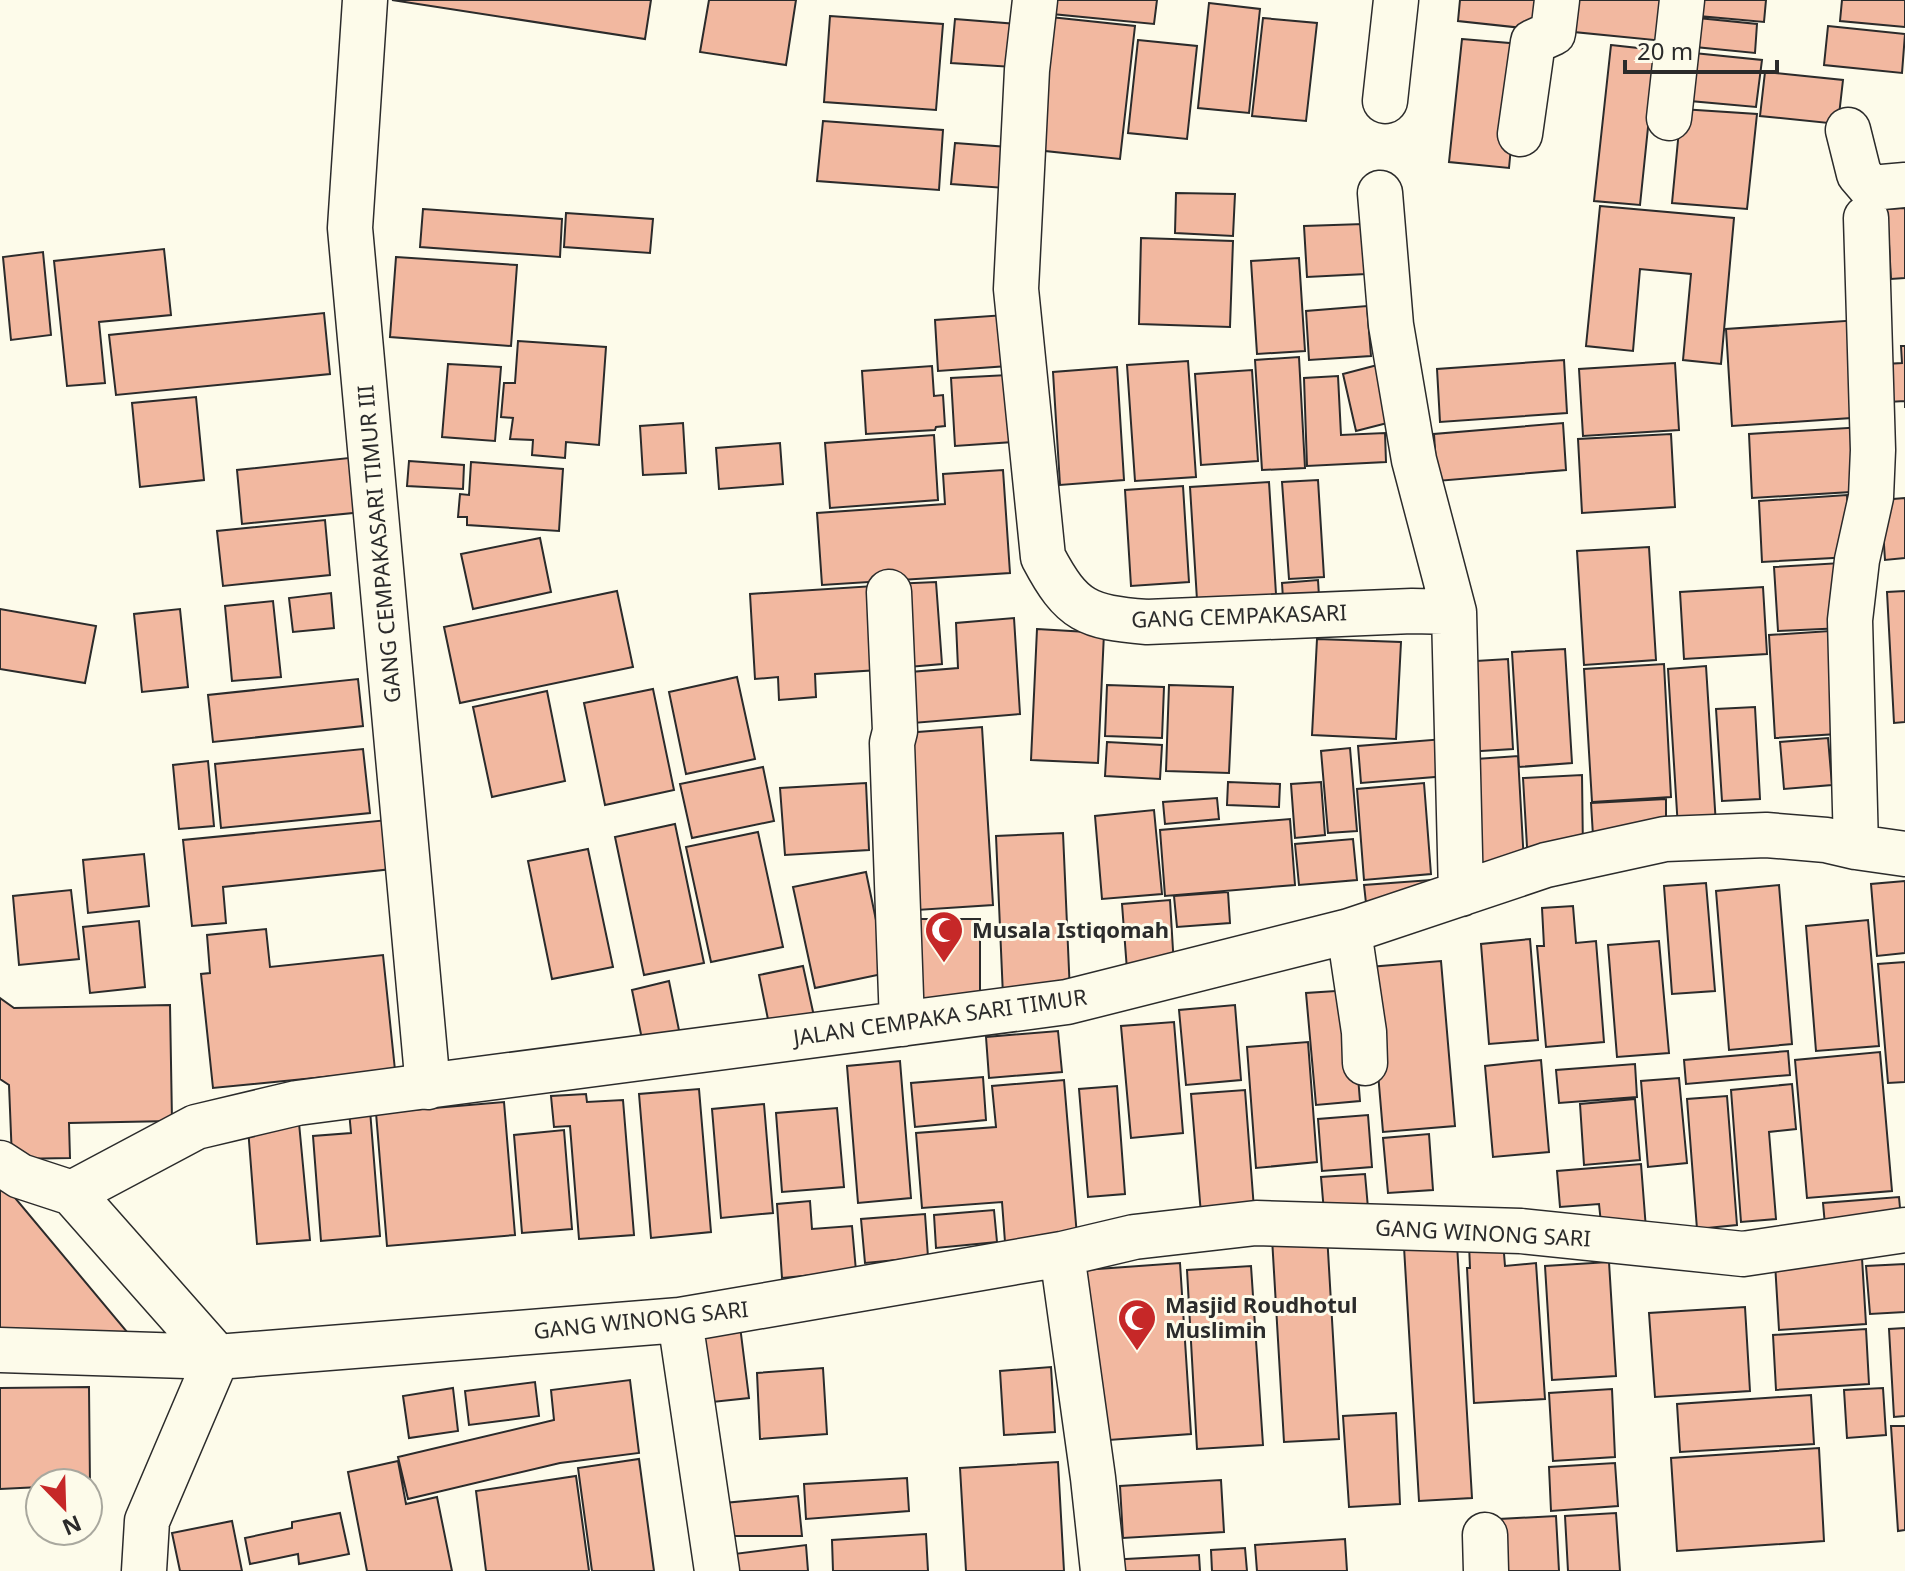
<svg xmlns="http://www.w3.org/2000/svg" width="1905" height="1571" font-family="'Noto Sans',sans-serif">
<rect width="100%" height="100%" fill="#fdfbea"/>
<path fill="#f2b8a0" stroke="#2b2b2b" stroke-width="2" d="M 392,0 L 651,0 L 645,39 Z
M 709,0 L 796,0 L 786,65 L 700,52 Z
M 1044,0 L 1157,0 L 1154,24 L 1042,13 Z
M 1460,0 L 1544,0 L 1541,30 L 1458,21 Z
M 1577,0 L 1668,0 L 1664,41 L 1574,32 Z
M 1689,0 L 1766,0 L 1764,22 L 1688,15 Z
M 1842,0 L 1905,0 L 1905,27 L 1840,21 Z
M 1209,3 L 1260,9 L 1249,113 L 1198,108 Z
M 830,16 L 943,24 L 936,110 L 824,102 Z
M 1050,17 L 1135,26 L 1120,159 L 1036,150 Z
M 1688,17 L 1757,24 L 1755,53 L 1685,46 Z
M 1263,18 L 1317,23 L 1306,121 L 1252,116 Z
M 955,19 L 1017,24 L 1013,67 L 951,63 Z
M 1828,26 L 1905,34 L 1902,73 L 1824,65 Z
M 1462,39 L 1521,44 L 1509,168 L 1449,162 Z
M 1138,40 L 1197,46 L 1187,139 L 1128,133 Z
M 1611,45 L 1656,50 L 1640,205 L 1594,201 Z
M 1684,52 L 1762,60 L 1756,107 L 1679,100 Z
M 1765,72 L 1843,80 L 1838,124 L 1760,116 Z
M 1681,109 L 1757,114 L 1747,209 L 1672,203 Z
M 823,121 L 943,130 L 939,190 L 817,181 Z
M 955,143 L 1008,147 L 1005,188 L 951,184 Z
M 1176,193 L 1235,194 L 1233,236 L 1175,233 Z
M 1600,206 L 1734,218 L 1721,364 L 1683,360 L 1691,274 L 1640,269 L 1633,351 L 1586,346 Z
M 1905,208 L 1905,278 L 1891,279 L 1887,209 Z
M 423,209 L 562,219 L 560,257 L 420,247 Z
M 566,213 L 653,219 L 650,253 L 564,247 Z
M 1363,224 L 1366,274 L 1307,277 L 1304,226 Z
M 1141,238 L 1233,241 L 1230,327 L 1139,324 Z
M 164,249 L 171,315 L 99,322 L 105,383 L 67,386 L 54,261 Z
M 43,252 L 51,335 L 11,340 L 3,257 Z
M 396,257 L 517,265 L 511,346 L 390,337 Z
M 1299,258 L 1305,351 L 1257,354 L 1251,261 Z
M 1367,306 L 1371,356 L 1309,360 L 1306,311 Z
M 324,313 L 330,374 L 116,395 L 109,335 Z
M 1005,315 L 1008,366 L 938,371 L 935,320 Z
M 1860,320 L 1866,417 L 1732,426 L 1726,329 Z
M 518,341 L 606,347 L 599,445 L 566,442 L 565,458 L 532,455 L 533,440 L 510,439 L 513,418 L 501,417 L 504,383 L 515,383 Z
M 1901,346 L 1905,346 L 1905,408 L 1905,401 L 1888,402 L 1885,364 L 1902,363 Z
M 1299,357 L 1305,468 L 1262,470 L 1255,360 Z
M 1564,360 L 1567,413 L 1440,422 L 1437,369 Z
M 1188,361 L 1196,477 L 1135,481 L 1127,365 Z
M 1385,363 L 1399,420 L 1356,431 L 1343,374 Z
M 1675,363 L 1679,430 L 1583,436 L 1579,369 Z
M 448,364 L 501,367 L 495,441 L 442,437 Z
M 932,366 L 934,396 L 943,395 L 945,426 L 936,427 L 935,430 L 866,434 L 862,371 Z
M 1117,367 L 1124,480 L 1060,485 L 1053,372 Z
M 1252,370 L 1258,461 L 1201,465 L 1195,374 Z
M 1008,375 L 1013,442 L 955,446 L 951,378 Z
M 1338,376 L 1341,435 L 1385,433 L 1386,462 L 1307,466 L 1304,378 Z
M 196,397 L 204,480 L 140,487 L 132,403 Z
M 683,423 L 686,473 L 643,475 L 640,426 Z
M 1563,423 L 1566,470 L 1437,481 L 1434,434 Z
M 1864,427 L 1867,491 L 1752,498 L 1749,434 Z
M 1671,434 L 1675,507 L 1582,513 L 1578,439 Z
M 934,435 L 938,500 L 830,508 L 825,443 Z
M 780,443 L 783,484 L 719,489 L 716,448 Z
M 358,457 L 363,512 L 242,524 L 237,470 Z
M 409,461 L 464,465 L 463,489 L 407,486 Z
M 471,462 L 563,469 L 559,531 L 467,525 L 467,517 L 458,517 L 460,494 L 469,495 Z
M 1003,470 L 1010,573 L 822,585 L 817,513 L 945,504 L 943,474 Z
M 1318,480 L 1324,577 L 1289,579 L 1282,482 Z
M 1269,482 L 1277,610 L 1198,616 L 1190,487 Z
M 1183,486 L 1189,582 L 1131,586 L 1125,490 Z
M 1847,495 L 1851,557 L 1762,562 L 1759,501 Z
M 1905,498 L 1905,558 L 1885,560 L 1881,500 Z
M 325,520 L 330,575 L 223,586 L 217,531 Z
M 540,538 L 551,592 L 473,609 L 461,554 Z
M 1649,547 L 1656,660 L 1584,665 L 1577,551 Z
M 1841,563 L 1844,628 L 1778,631 L 1774,567 Z
M 1318,580 L 1320,613 L 1284,615 L 1282,583 Z
M 936,582 L 942,664 L 897,668 L 892,584 Z
M 874,586 L 879,670 L 815,674 L 816,697 L 779,700 L 778,677 L 755,679 L 750,594 Z
M 1763,587 L 1767,654 L 1684,659 L 1680,592 Z
M 617,591 L 633,667 L 460,703 L 444,627 Z
M 1905,591 L 1905,722 L 1894,723 L 1887,592 Z
M 331,593 L 334,628 L 293,632 L 289,598 Z
M 273,601 L 281,677 L 232,681 L 225,606 Z
M 0,609 L 96,626 L 85,683 L 0,669 Z
M 180,609 L 188,687 L 142,692 L 134,614 Z
M 1014,618 L 1020,714 L 901,724 L 898,673 L 958,668 L 956,623 Z
M 1037,629 L 1104,633 L 1098,763 L 1031,760 Z
M 1830,631 L 1837,734 L 1775,738 L 1769,635 Z
M 1317,639 L 1401,642 L 1396,739 L 1312,735 Z
M 1565,649 L 1572,763 L 1519,767 L 1512,652 Z
M 1508,659 L 1513,749 L 1465,752 L 1460,662 Z
M 1664,664 L 1671,797 L 1592,802 L 1584,669 Z
M 1706,666 L 1716,825 L 1678,828 L 1668,669 Z
M 737,677 L 755,759 L 686,774 L 669,692 Z
M 358,679 L 363,726 L 213,742 L 208,695 Z
M 1107,685 L 1164,687 L 1162,738 L 1105,736 Z
M 1169,685 L 1233,687 L 1229,773 L 1166,771 Z
M 653,689 L 674,790 L 605,805 L 584,703 Z
M 547,691 L 565,781 L 492,797 L 473,707 Z
M 1755,707 L 1760,799 L 1722,801 L 1716,709 Z
M 982,727 L 993,905 L 917,910 L 905,733 Z
M 1828,738 L 1832,785 L 1784,789 L 1780,742 Z
M 1444,739 L 1447,776 L 1361,783 L 1358,746 Z
M 1107,742 L 1162,745 L 1160,779 L 1105,776 Z
M 1350,748 L 1357,831 L 1328,833 L 1321,751 Z
M 363,749 L 370,813 L 221,828 L 215,764 Z
M 1518,756 L 1524,863 L 1468,867 L 1462,760 Z
M 208,761 L 214,826 L 179,829 L 173,765 Z
M 763,767 L 774,821 L 692,838 L 680,784 Z
M 1582,775 L 1583,853 L 1528,864 L 1523,778 Z
M 1228,782 L 1280,784 L 1279,807 L 1227,805 Z
M 1321,782 L 1325,835 L 1295,838 L 1291,784 Z
M 866,783 L 869,850 L 785,855 L 780,788 Z
M 1424,783 L 1431,874 L 1364,880 L 1357,789 Z
M 1217,798 L 1219,819 L 1165,824 L 1163,802 Z
M 1666,799 L 1666,835 L 1594,852 L 1591,803 Z
M 1154,810 L 1162,894 L 1102,899 L 1095,816 Z
M 1290,819 L 1295,885 L 1165,896 L 1160,830 Z
M 388,820 L 392,869 L 223,887 L 226,923 L 192,926 L 183,840 Z
M 675,824 L 704,963 L 644,975 L 615,837 Z
M 758,832 L 783,947 L 711,962 L 686,847 Z
M 1063,833 L 1070,993 L 1003,996 L 996,836 Z
M 1353,839 L 1357,880 L 1299,885 L 1295,844 Z
M 588,849 L 613,967 L 552,979 L 528,861 Z
M 144,854 L 149,906 L 88,913 L 83,860 Z
M 866,872 L 887,973 L 815,988 L 793,887 Z
M 1431,880 L 1433,901 L 1368,921 L 1364,885 Z
M 1905,881 L 1905,953 L 1877,956 L 1871,884 Z
M 1706,883 L 1715,991 L 1672,994 L 1664,886 Z
M 1779,885 L 1792,1044 L 1729,1050 L 1716,891 Z
M 71,890 L 79,959 L 19,965 L 13,896 Z
M 1228,892 L 1230,923 L 1177,927 L 1174,896 Z
M 1170,900 L 1174,967 L 1127,970 L 1122,904 Z
M 1573,906 L 1576,943 L 1596,941 L 1604,1042 L 1546,1047 L 1537,946 L 1544,946 L 1542,908 Z
M 908,919 L 980,919 L 980,1009 L 907,1009 Z
M 1868,920 L 1879,1046 L 1816,1051 L 1806,926 Z
M 139,921 L 145,987 L 90,993 L 83,927 Z
M 266,929 L 270,967 L 383,955 L 395,1070 L 213,1088 L 201,974 L 210,973 L 207,935 Z
M 1530,939 L 1538,1040 L 1489,1044 L 1481,944 Z
M 1659,941 L 1669,1053 L 1617,1057 L 1608,945 Z
M 1441,961 L 1455,1126 L 1383,1132 L 1369,967 Z
M 1905,962 L 1905,1082 L 1888,1083 L 1878,964 Z
M 803,966 L 817,1030 L 772,1039 L 759,975 Z
M 669,981 L 681,1040 L 644,1049 L 632,990 Z
M 1351,990 L 1360,1101 L 1316,1105 L 1306,993 Z
M 0,998 L 14,1008 L 170,1005 L 172,1121 L 69,1123 L 70,1158 L 12,1159 L 9,1085 L 0,1079 Z
M 1235,1005 L 1241,1080 L 1186,1085 L 1179,1010 Z
M 1174,1022 L 1183,1133 L 1131,1138 L 1121,1026 Z
M 1058,1031 L 1062,1072 L 989,1078 L 986,1037 Z
M 1308,1042 L 1317,1162 L 1256,1168 L 1247,1047 Z
M 1788,1051 L 1790,1075 L 1686,1084 L 1684,1060 Z
M 1880,1052 L 1892,1191 L 1807,1198 L 1795,1060 Z
M 1541,1060 L 1549,1152 L 1493,1157 L 1485,1066 Z
M 900,1061 L 911,1198 L 858,1203 L 847,1066 Z
M 1635,1064 L 1637,1097 L 1559,1103 L 1556,1070 Z
M 983,1077 L 986,1120 L 915,1127 L 911,1083 Z
M 1679,1078 L 1687,1163 L 1648,1167 L 1641,1081 Z
M 1064,1080 L 1077,1236 L 1005,1242 L 1002,1202 L 922,1208 L 916,1133 L 996,1127 L 992,1086 Z
M 1792,1084 L 1796,1129 L 1769,1132 L 1776,1219 L 1741,1222 L 1731,1090 Z
M 1117,1086 L 1125,1194 L 1088,1197 L 1079,1089 Z
M 699,1089 L 711,1232 L 651,1238 L 639,1094 Z
M 1245,1090 L 1254,1209 L 1201,1214 L 1191,1094 Z
M 586,1094 L 587,1102 L 623,1100 L 634,1235 L 579,1239 L 570,1126 L 554,1127 L 551,1096 Z
M 1727,1096 L 1737,1225 L 1697,1229 L 1687,1099 Z
M 1635,1099 L 1640,1160 L 1584,1165 L 1580,1104 Z
M 504,1102 L 515,1235 L 387,1246 L 376,1113 Z
M 764,1104 L 773,1213 L 721,1218 L 712,1109 Z
M 837,1108 L 844,1187 L 782,1192 L 776,1113 Z
M 370,1110 L 380,1236 L 321,1241 L 313,1136 L 351,1133 L 349,1111 Z
M 1368,1115 L 1372,1167 L 1322,1171 L 1318,1119 Z
M 299,1123 L 310,1240 L 257,1244 L 248,1128 Z
M 564,1130 L 572,1229 L 522,1233 L 514,1135 Z
M 1429,1134 L 1433,1190 L 1388,1193 L 1383,1138 Z
M 1641,1164 L 1646,1229 L 1602,1233 L 1599,1204 L 1560,1207 L 1557,1171 Z
M 1365,1174 L 1368,1208 L 1324,1212 L 1321,1177 Z
M 0,1180 L 133,1339 L 0,1329 Z
M 1899,1197 L 1902,1229 L 1826,1236 L 1823,1203 Z
M 810,1201 L 812,1229 L 852,1226 L 856,1271 L 782,1278 L 777,1204 Z
M 994,1210 L 997,1242 L 936,1248 L 934,1215 Z
M 925,1214 L 928,1257 L 865,1263 L 861,1219 Z
M 1327,1234 L 1339,1439 L 1284,1442 L 1272,1238 Z
M 1503,1241 L 1505,1266 L 1536,1263 L 1545,1399 L 1474,1403 L 1467,1268 L 1470,1268 L 1469,1244 Z
M 1457,1244 L 1472,1498 L 1419,1501 L 1404,1247 Z
M 1862,1258 L 1866,1324 L 1779,1330 L 1775,1263 Z
M 1609,1262 L 1616,1376 L 1552,1380 L 1545,1266 Z
M 1180,1263 L 1191,1434 L 1095,1441 L 1084,1270 Z
M 1905,1264 L 1905,1312 L 1870,1314 L 1866,1266 Z
M 1251,1266 L 1263,1445 L 1197,1449 L 1187,1270 Z
M 1745,1307 L 1750,1391 L 1655,1397 L 1649,1313 Z
M 740,1326 L 749,1398 L 703,1403 L 691,1342 Z
M 1905,1328 L 1905,1416 L 1894,1417 L 1889,1329 Z
M 1866,1329 L 1869,1384 L 1776,1390 L 1773,1335 Z
M 1051,1367 L 1055,1432 L 1004,1435 L 1000,1371 Z
M 823,1368 L 827,1434 L 760,1439 L 757,1373 Z
M 630,1380 L 639,1453 L 560,1463 L 408,1499 L 398,1457 L 554,1420 L 551,1390 Z
M 535,1382 L 539,1416 L 469,1425 L 465,1391 Z
M 89,1387 L 90,1485 L 40,1483 L 40,1487 L 0,1489 L 0,1388 Z
M 453,1388 L 458,1431 L 409,1438 L 403,1396 Z
M 1883,1388 L 1886,1435 L 1847,1438 L 1844,1390 Z
M 1612,1389 L 1615,1457 L 1553,1461 L 1549,1393 Z
M 1811,1395 L 1814,1444 L 1680,1452 L 1677,1404 Z
M 1396,1413 L 1400,1504 L 1349,1507 L 1343,1416 Z
M 1891,1426 L 1905,1426 L 1905,1530 L 1898,1531 Z
M 1819,1448 L 1824,1541 L 1677,1551 L 1671,1458 Z
M 639,1459 L 654,1571 L 592,1571 L 578,1468 Z
M 398,1461 L 406,1504 L 437,1497 L 452,1571 L 367,1571 L 348,1472 Z
M 1058,1462 L 1064,1571 L 966,1571 L 960,1468 Z
M 1615,1463 L 1618,1506 L 1551,1511 L 1549,1467 Z
M 576,1476 L 589,1571 L 486,1571 L 476,1491 Z
M 907,1478 L 909,1511 L 806,1519 L 804,1484 Z
M 1221,1480 L 1224,1532 L 1123,1538 L 1120,1486 Z
M 798,1496 L 802,1536 L 728,1536 L 724,1503 Z
M 340,1513 L 349,1554 L 299,1564 L 298,1554 L 250,1564 L 245,1538 L 292,1528 L 292,1522 Z
M 1616,1513 L 1620,1571 L 1568,1571 L 1565,1516 Z
M 1556,1516 L 1559,1571 L 1502,1571 L 1499,1519 Z
M 232,1521 L 242,1571 L 180,1571 L 172,1533 Z
M 926,1534 L 928,1571 L 833,1571 L 832,1540 Z
M 1345,1539 L 1347,1571 L 1257,1571 L 1255,1545 Z
M 806,1545 L 808,1571 L 729,1571 L 726,1555 Z
M 1245,1548 L 1247,1571 L 1212,1571 L 1211,1550 Z
M 1199,1555 L 1200,1571 L 1109,1571 L 1108,1560 Z"/>
<g fill="none" stroke-linecap="round" stroke-linejoin="round">
<g stroke="#2b2b2b" stroke-width="47">
<path id="minor" d="M 365,0 L 350,228 L 428,1087
M 1035,0 L 1027,70 L 1016,289 L 1043,557 C 1072,612 1087,617 1147,622 L 1412,611 L 1454,612 L 1461,894
M 1385,101 L 1396,0
M 1669,118 L 1682,0
M 1848,130 L 1859,174 L 1871,188 L 1905,185
M 1520,134 L 1533,42 L 1553,33 L 1557,0
M 1380,193 L 1391,325 L 1414,460 L 1454,612
M 889,592 L 895,731 L 892,743 L 902,1024
M 1856,847 L 1850,620 L 1857,560 L 1871,497 L 1873,450 L 1866,218
M 1349,931 L 1364,1032 L 1365,1063
M 0,1163 L 20,1176 L 72,1193
M 72,1193 L 196,1127 L 297,1103 L 1067,1002 L 1349,931 L 1546,865 L 1665,839 L 1766,835 L 1826,840 L 1856,847 L 1905,854
M 72,1193 L 217,1357 L 147,1521 L 144,1571
M 1062,1254 L 1093,1478 L 1103,1571
M 680,1320 L 717,1571
M 0,1350 L 217,1357 L 680,1320 L 1062,1254 L 1134,1237 L 1256,1223 L 1521,1231 L 1743,1254 L 1905,1230
M 1485,1535 L 1486,1571"/>
</g>
<use href="#minor" stroke="#fdfbea" stroke-width="44"/>
</g>
<defs>
<g id="mosque-pin" transform="scale(2)"><path d="M0 17L-7.5 6A9.5 9.5 0 1 1 7.5 6Z" fill="#c62828" stroke="#fdfbea"/><path d="M3.5-4.9A6 6 0 1 0 3.5 4.9A5 5 0 1 1 3.5-4.9Z" fill="#fff"/></g>
</defs>
<g fill-rule="evenodd">
<use href="#mosque-pin" x="944" y="930"/>
<use href="#mosque-pin" x="1137" y="1318"/>
</g>
<g text-anchor="middle" stroke-width="6" stroke-linejoin="round" paint-order="stroke">
<g font-size="22" fill="#2b2b2b" stroke="#fdfbea">
<text transform="translate(379 544) rotate(-95)" y="8">GANG CEMPAKASARI TIMUR III</text>
<text transform="translate(1239 616) rotate(-2)" y="8">GANG CEMPAKASARI</text>
<text transform="translate(940 1017) rotate(-8)" y="8">JALAN CEMPAKA SARI TIMUR</text>
<text transform="translate(1483 1233) rotate(3)" y="8">GANG WINONG SARI</text>
<text transform="translate(641 1320) rotate(-6)" y="8">GANG WINONG SARI</text>
</g>
<g font-size="22" font-weight="bold" fill="#2b2b2b" stroke="#fdfbea" text-anchor="start">
<text x="972" y="938">Musala Istiqomah</text>
<text x="1165" y="1313">Masjid Roudhotul<tspan x="1165" dy="25">Muslimin</tspan></text>
</g>
</g>
<g transform="translate(64 1507) rotate(157)"><circle r="38" fill="#fdfbea" stroke="#a9a89e" stroke-width="2"/>
<path d="M0-6L14 30L0 20L-14 30Z" fill="#c62828"/>
<text y="-12" font-size="22" font-weight="bold" text-anchor="middle" fill="#2b2b2b">N</text>
</g>
<path d="M1625 60v12h152v-12" fill="none" stroke="#2b2b2b" stroke-width="4"/>
<text x="1637" y="60" font-size="24" fill="#2b2b2b" stroke="#fdfbea" stroke-width="6" paint-order="stroke">20 m</text>
</svg>
